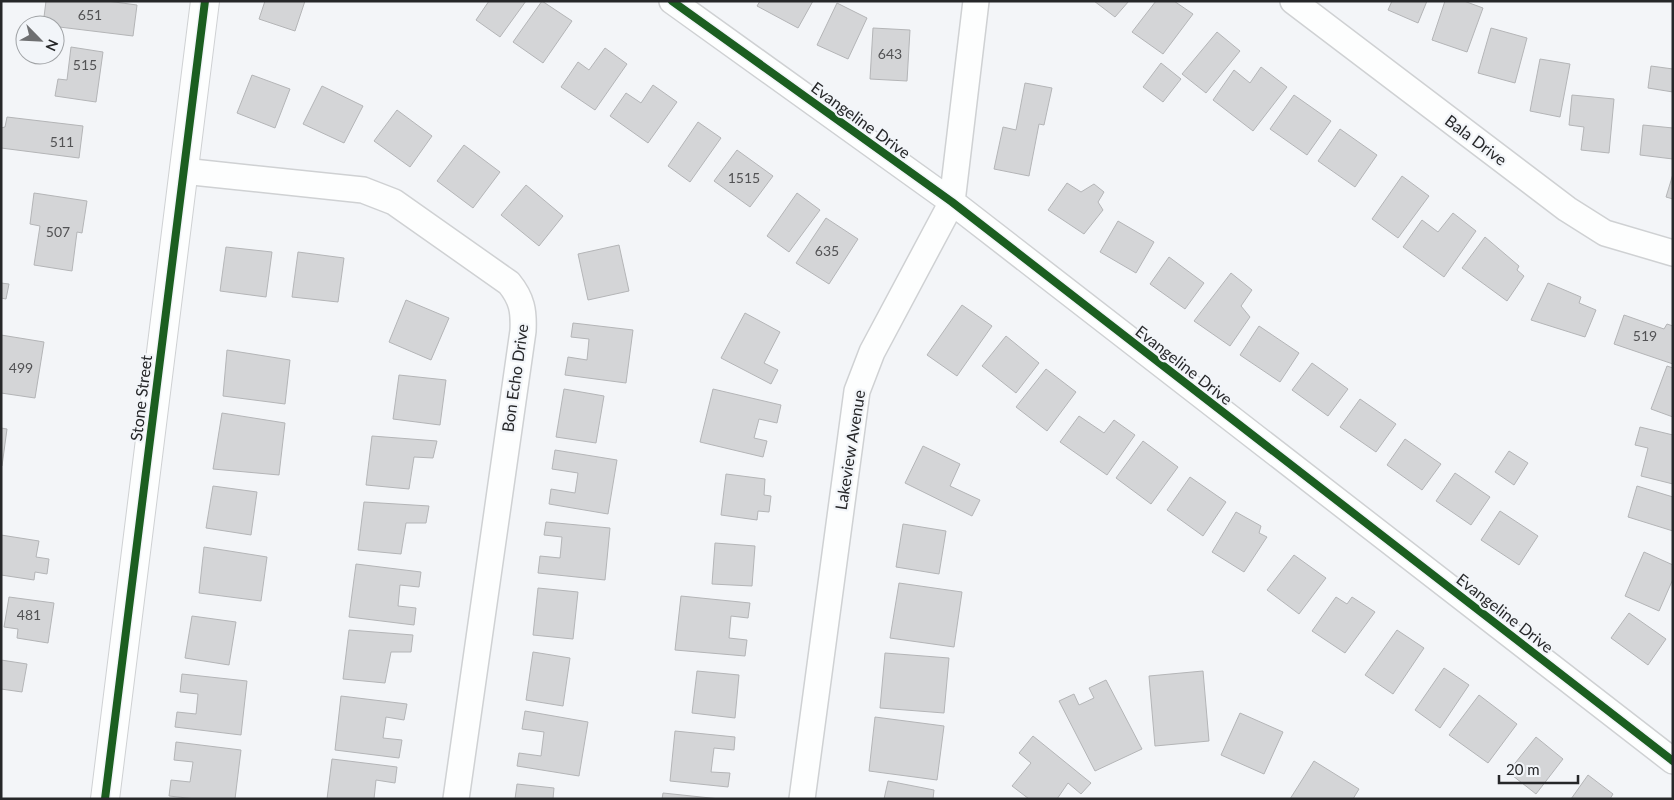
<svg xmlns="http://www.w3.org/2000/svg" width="1674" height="800" font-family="Lato,sans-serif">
<rect width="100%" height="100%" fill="#f3f5f8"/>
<path fill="#d4d5d7" stroke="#b4b5b7" d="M 46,1 L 107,1 L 137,5 L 133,36 L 43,25 Z
M 265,1 L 305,1 L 295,31 L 259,19 Z
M 489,1 L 526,1 L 500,37 L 476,20 Z
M 542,1 L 572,21 L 543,63 L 513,42 Z
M 760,1 L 813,1 L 798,28 L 757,6 Z
M 1094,1 L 1129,1 L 1115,17 Z
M 1156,1 L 1174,1 L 1193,14 L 1163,54 L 1132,32 Z
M 1392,1 L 1427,1 L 1418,23 L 1388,10 Z
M 1445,1 L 1464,1 L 1483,8 L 1467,52 L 1432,40 Z
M 837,3 L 867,18 L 848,59 L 817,45 Z
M 873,28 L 910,30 L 907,81 L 870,79 Z
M 1491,28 L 1527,38 L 1515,83 L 1478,73 Z
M 1217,32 L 1240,51 L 1206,93 L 1182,74 Z
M 71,47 L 103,52 L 96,102 L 55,96 L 58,79 L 67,80 Z
M 605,48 L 627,64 L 595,110 L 561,87 L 578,62 L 589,70 Z
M 1540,59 L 1570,64 L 1560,117 L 1530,111 Z
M 1161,63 L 1181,79 L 1163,102 L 1143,87 Z
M 1651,66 L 1673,69 L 1673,92 L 1648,88 Z
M 1261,67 L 1287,87 L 1253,131 L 1213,100 L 1234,70 L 1250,83 Z
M 252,75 L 290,89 L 275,128 L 237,113 Z
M 1025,83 L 1052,88 L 1044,125 L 1039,124 L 1029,176 L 994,169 L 1003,127 L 1016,130 Z
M 653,85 L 677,102 L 648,143 L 610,116 L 626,93 L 641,103 Z
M 322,86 L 363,106 L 344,143 L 303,124 Z
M 1294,95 L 1331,121 L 1307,155 L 1270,129 Z
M 1572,95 L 1614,99 L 1609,153 L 1581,150 L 1584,127 L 1569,125 Z
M 397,110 L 432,136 L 410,167 L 374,141 Z
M 7,117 L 83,126 L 79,158 L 1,148 L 1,128 L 5,127 Z
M 698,122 L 721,138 L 690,182 L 668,166 Z
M 1643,125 L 1673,128 L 1673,159 L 1640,155 Z
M 1340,129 L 1377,155 L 1355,187 L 1318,161 Z
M 464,145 L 500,172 L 473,208 L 437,181 Z
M 737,150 L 773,176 L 750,207 L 714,181 Z
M 1673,174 L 1673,199 L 1666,197 Z
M 1402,176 L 1429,196 L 1398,238 L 1372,219 Z
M 1067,183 L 1081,192 L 1094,184 L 1104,192 L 1098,202 L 1103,210 L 1084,234 L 1048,210 Z
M 526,185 L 563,216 L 539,246 L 501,215 Z
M 34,193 L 87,201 L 82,233 L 77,232 L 72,271 L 34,265 L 40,226 L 30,224 Z
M 797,193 L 820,210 L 789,252 L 767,236 Z
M 1453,213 L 1476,231 L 1444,277 L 1403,247 L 1422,220 L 1438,232 Z
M 826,218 L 858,239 L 829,284 L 796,263 Z
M 1118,221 L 1154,242 L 1136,273 L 1100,252 Z
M 1485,237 L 1519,266 L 1517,270 L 1524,276 L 1507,301 L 1462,268 Z
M 619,245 L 629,291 L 588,300 L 578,254 Z
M 226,247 L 272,252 L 266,297 L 220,291 Z
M 298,252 L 344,258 L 338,302 L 292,297 Z
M 1169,257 L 1204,283 L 1185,309 L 1150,284 Z
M 1231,273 L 1252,290 L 1241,306 L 1250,317 L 1230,346 L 1194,321 Z
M 1,283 L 9,284 L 6,299 L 1,298 Z
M 1548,283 L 1581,297 L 1579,303 L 1596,310 L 1585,337 L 1531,320 Z
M 406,300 L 449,318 L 431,360 L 389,342 Z
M 962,305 L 992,326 L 957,376 L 927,355 Z
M 745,313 L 780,332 L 764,363 L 778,370 L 771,384 L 721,358 Z
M 1624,315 L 1664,329 L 1667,324 L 1673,326 L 1673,364 L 1614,344 Z
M 573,323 L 633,330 L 626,383 L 565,375 L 568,357 L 587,360 L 589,339 L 571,337 Z
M 1259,326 L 1299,353 L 1280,382 L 1240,355 Z
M 1,335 L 44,342 L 35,398 L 1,393 Z
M 1006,336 L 1039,363 L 1016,393 L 982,366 Z
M 227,350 L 290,360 L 285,404 L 223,396 Z
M 1312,363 L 1348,389 L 1328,416 L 1292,390 Z
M 1667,366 L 1673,368 L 1673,417 L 1651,409 Z
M 1046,369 L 1076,392 L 1047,431 L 1016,407 Z
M 399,375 L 446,380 L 440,425 L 393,419 Z
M 564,389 L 604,396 L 596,443 L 556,437 Z
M 713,389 L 781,405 L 777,423 L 759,419 L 754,438 L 767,441 L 763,457 L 700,442 Z
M 1360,399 L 1396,424 L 1376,452 L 1340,427 Z
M 222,413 L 285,423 L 279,475 L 213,469 Z
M 1079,416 L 1104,433 L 1114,420 L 1135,435 L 1107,475 L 1060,442 Z
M 1640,427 L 1673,435 L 1673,484 L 1641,476 L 1648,448 L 1635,445 Z
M 1,428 L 7,429 L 2,466 L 1,465 Z
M 372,436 L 437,441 L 433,458 L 414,457 L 409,489 L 366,485 Z
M 1405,439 L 1441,464 L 1422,490 L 1387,465 Z
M 1143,441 L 1178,467 L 1151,504 L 1116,478 Z
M 923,446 L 960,464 L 950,486 L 980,500 L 972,516 L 905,483 Z
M 555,450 L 617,460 L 608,514 L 549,504 L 551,489 L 575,493 L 578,473 L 552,469 Z
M 1509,451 L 1528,463 L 1514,485 L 1495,472 Z
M 1455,473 L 1490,497 L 1471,525 L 1436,501 Z
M 726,474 L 765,479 L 764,495 L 771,496 L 769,512 L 758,511 L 757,520 L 721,515 Z
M 1190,477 L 1226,502 L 1203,536 L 1167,510 Z
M 213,486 L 257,492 L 251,535 L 206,528 Z
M 1637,486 L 1673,497 L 1673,531 L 1628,517 Z
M 364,502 L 429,506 L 426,523 L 406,523 L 401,554 L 358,550 Z
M 1500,511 L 1538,536 L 1519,565 L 1481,540 Z
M 1236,512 L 1261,526 L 1259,533 L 1267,537 L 1244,572 L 1212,552 Z
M 546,522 L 610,528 L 605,580 L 538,573 L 540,556 L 560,558 L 562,537 L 544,535 Z
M 903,524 L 946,531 L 939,574 L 896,567 Z
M 1,535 L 39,541 L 36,557 L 49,559 L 47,574 L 35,572 L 34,580 L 1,575 Z
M 715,543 L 755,546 L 752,586 L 712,584 Z
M 204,547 L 267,557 L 261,601 L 199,593 Z
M 1644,552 L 1673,565 L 1673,579 L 1659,611 L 1625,596 Z
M 1294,555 L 1326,578 L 1299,614 L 1267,590 Z
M 356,564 L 421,572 L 419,587 L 400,585 L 398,606 L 416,608 L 414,625 L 349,617 Z
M 899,583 L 962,592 L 954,647 L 890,638 Z
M 538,588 L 578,592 L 573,639 L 533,635 Z
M 681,596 L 750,603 L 748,618 L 731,616 L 729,638 L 747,640 L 745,656 L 675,650 Z
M 9,597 L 54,603 L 48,643 L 17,638 L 18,629 L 4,627 Z
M 1336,597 L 1347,604 L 1352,597 L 1375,612 L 1345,653 L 1312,631 Z
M 1629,613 L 1666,639 L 1648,665 L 1611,638 Z
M 192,616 L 236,622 L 229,665 L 185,658 Z
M 349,630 L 413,635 L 411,652 L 391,652 L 385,683 L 343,679 Z
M 1397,630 L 1424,648 L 1393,694 L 1365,675 Z
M 533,652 L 570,658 L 563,706 L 526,700 Z
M 885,653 L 949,658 L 944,713 L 880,708 Z
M 1,660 L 27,664 L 22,692 L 1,689 Z
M 1444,668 L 1469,685 L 1440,728 L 1415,710 Z
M 697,671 L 739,675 L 735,718 L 692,713 Z
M 1203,671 L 1209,741 L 1155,746 L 1149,676 Z
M 182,674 L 247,681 L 241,735 L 175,727 L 177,712 L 196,714 L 198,694 L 180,692 Z
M 1106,680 L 1142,749 L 1095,771 L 1059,701 L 1074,694 L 1079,705 L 1094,698 L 1089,688 Z
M 1479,695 L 1517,724 L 1488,763 L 1449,735 Z
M 341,696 L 407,704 L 404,720 L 386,717 L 383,738 L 402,740 L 399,758 L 335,750 Z
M 525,711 L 588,722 L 579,776 L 517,766 L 519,753 L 541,756 L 544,732 L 522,729 Z
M 1240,713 L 1283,732 L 1264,774 L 1221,755 Z
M 875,717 L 944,726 L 937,780 L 869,771 Z
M 675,731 L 735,737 L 734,750 L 714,748 L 711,772 L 730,773 L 728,787 L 670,781 Z
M 1033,736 L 1091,783 L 1081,794 L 1068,783 L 1057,799 L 1029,799 L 1012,786 L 1031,763 L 1019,753 Z
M 1536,737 L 1563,759 L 1536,794 L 1508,772 Z
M 176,742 L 241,750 L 235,799 L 196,799 L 169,796 L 171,780 L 190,782 L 193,762 L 174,760 Z
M 332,759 L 397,767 L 395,783 L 376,780 L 374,799 L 327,799 Z
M 1314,761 L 1359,789 L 1353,799 L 1290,799 Z
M 1588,775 L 1613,794 L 1610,799 L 1571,799 Z
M 888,781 L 934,790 L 933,799 L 884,799 Z
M 517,784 L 554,788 L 553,799 L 515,799 Z
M 663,793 L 720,799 L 662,799 Z"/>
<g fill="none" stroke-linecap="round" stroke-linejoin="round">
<g stroke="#cfd1d3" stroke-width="28">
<path id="minor" d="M 672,1 L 952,202 L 1673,761
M 1293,1 L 1567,209 L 1605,233 L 1673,253
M 183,171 L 363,190 L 394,202 L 509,283 C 522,299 524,311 523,331 L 456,799
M 802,799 L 857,391 L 872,352 L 952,202 L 976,1"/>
</g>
<g stroke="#cfd1d3" stroke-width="30">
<path id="tertiary" d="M 105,799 L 205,1"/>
</g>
<use href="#minor" stroke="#fdfefe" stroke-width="25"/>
<use href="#tertiary" stroke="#fdfefe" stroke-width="28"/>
<g stroke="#f2f5f9" stroke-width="11">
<path id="cycleway" d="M 672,1 L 952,202 L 1673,761
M 105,799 L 205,1"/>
</g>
<use href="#cycleway" stroke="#1b5e20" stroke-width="8"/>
</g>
<g text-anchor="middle" stroke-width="4.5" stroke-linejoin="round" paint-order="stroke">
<g font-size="14" fill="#525254">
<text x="90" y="20">651</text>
<text x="890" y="59">643</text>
<text x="85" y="70">515</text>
<text x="62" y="147">511</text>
<text x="744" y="183">1515</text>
<text x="58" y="237">507</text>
<text x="827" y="256">635</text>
<text x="1645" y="341">519</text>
<text x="21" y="373">499</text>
<text x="29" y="620">481</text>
</g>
<g font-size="16" fill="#262729" stroke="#f2f5f9">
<text transform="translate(861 120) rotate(36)" y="6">Evangeline Drive</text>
<text transform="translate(1476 140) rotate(37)" y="6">Bala Drive</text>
<text transform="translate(1184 365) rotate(38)" y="6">Evangeline Drive</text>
<text transform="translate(515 378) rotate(-82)" y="6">Bon Echo Drive</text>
<text transform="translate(141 398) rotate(-83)" y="6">Stone Street</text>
<text transform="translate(850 450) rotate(-81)" y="6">Lakeview Avenue</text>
<text transform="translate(1505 613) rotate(38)" y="6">Evangeline Drive</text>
</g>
</g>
<rect width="1674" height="800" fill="none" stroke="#262729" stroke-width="5"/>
<g transform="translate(40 40) rotate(114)"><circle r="24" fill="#f2f5f9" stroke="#a0a3a6"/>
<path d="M0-4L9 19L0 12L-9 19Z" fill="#6e6f71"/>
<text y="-8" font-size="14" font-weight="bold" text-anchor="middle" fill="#262729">N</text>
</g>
<path d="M1499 775v8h79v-8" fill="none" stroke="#262729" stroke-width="2.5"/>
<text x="1506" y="775" font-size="15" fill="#262729" stroke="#f2f5f9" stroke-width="4" paint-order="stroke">20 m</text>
</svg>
